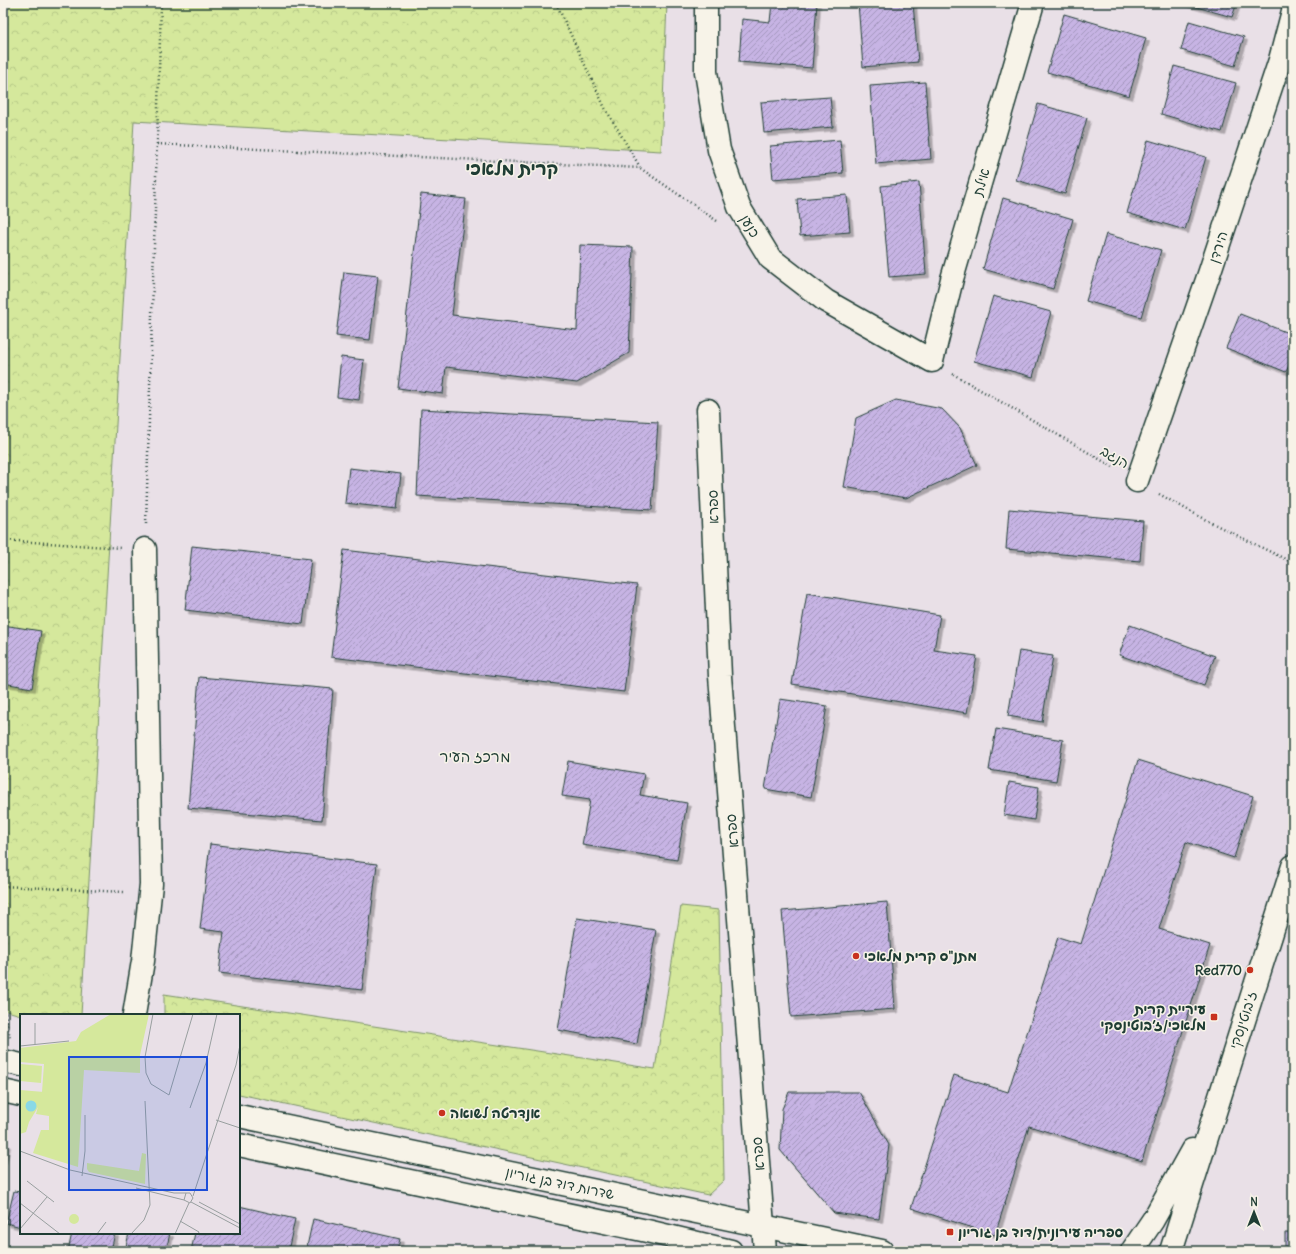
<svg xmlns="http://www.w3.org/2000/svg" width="1296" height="1254" font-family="Delius,'Playpen Sans Hebrew',sans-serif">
<defs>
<pattern id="forest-crowns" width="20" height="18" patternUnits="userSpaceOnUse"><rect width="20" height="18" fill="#d5e89c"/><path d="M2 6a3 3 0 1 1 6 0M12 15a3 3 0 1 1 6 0" fill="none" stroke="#b6c887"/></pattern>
<pattern id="building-hatch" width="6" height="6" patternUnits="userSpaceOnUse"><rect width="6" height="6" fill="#c7b4e4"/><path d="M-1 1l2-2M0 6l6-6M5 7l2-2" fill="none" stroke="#a194ba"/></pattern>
<filter id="shadow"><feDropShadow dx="3.5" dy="3.5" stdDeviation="0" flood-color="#0004"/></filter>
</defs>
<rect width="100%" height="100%" fill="#e9e0e7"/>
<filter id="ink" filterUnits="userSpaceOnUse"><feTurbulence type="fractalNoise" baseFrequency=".025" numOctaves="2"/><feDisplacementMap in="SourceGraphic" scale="8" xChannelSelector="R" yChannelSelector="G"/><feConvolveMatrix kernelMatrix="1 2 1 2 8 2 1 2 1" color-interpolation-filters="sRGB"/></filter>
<g filter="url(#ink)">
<path fill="url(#forest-crowns)" stroke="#7a9268" d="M 3,3 L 667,3 L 661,151 L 134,121 L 81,1015 L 21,1015 L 3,1010 Z
M 681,906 L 719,910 L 724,1180 L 708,1195 L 239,1094 L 239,1015 L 164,1015 L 164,994 L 655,1069 Z"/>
<path fill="url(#building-hatch)" stroke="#1f3d34" filter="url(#shadow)" d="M 772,3 L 817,3 L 812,68 L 739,62 L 742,19 L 770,22 Z
M 858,3 L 913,3 L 918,62 L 863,67 Z
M 1182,3 L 1237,3 L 1232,17 Z
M 1064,14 L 1146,38 L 1129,96 L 1047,72 Z
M 1189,21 L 1244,37 L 1235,66 L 1181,50 Z
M 1174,66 L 1236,83 L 1222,132 L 1161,114 Z
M 925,82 L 931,159 L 876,164 L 870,86 Z
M 830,97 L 833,127 L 764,133 L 761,102 Z
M 1038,104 L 1087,118 L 1065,194 L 1016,180 Z
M 840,140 L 843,173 L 773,179 L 770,146 Z
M 1148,140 L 1206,157 L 1185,230 L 1127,213 Z
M 919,182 L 926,274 L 889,277 L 881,186 Z
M 421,194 L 466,199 L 452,315 L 577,330 L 580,245 L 633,247 L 629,353 L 577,383 L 446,367 L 443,394 L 398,388 Z
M 847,195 L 850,232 L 800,236 L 797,199 Z
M 1003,198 L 1073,219 L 1053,289 L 983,269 Z
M 1106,234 L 1161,250 L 1141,317 L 1086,301 Z
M 344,272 L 378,276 L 370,340 L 336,336 Z
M 993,296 L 1051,312 L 1033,377 L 974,361 Z
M 1240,314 L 1293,335 L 1293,356 L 1286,372 L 1226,348 Z
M 341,357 L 364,360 L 359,400 L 337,397 Z
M 896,400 L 942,409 L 960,428 L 977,465 L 906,498 L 844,487 L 856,418 Z
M 421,409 L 658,422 L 652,510 L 417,496 Z
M 349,468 L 401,474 L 397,509 L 345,503 Z
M 1009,509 L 1143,521 L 1140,561 L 1006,549 Z
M 192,546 L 311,559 L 303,624 L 185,610 Z
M 344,550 L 637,585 L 624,692 L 331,657 Z
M 807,593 L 940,615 L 934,650 L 977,656 L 967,713 L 792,684 Z
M 3,625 L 41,631 L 32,688 L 3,683 Z
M 1130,625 L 1215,656 L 1204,685 L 1119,655 Z
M 1019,651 L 1053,656 L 1042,722 L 1008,716 Z
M 199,677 L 333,689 L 322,820 L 188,808 Z
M 780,699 L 827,706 L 811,797 L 765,789 Z
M 996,729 L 1063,740 L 1056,781 L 989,770 Z
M 1138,760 L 1253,796 L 1234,858 L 1186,842 L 1159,929 L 1210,945 L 1142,1161 L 1029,1126 L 995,1235 L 911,1208 L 954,1075 L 1008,1092 L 1058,937 L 1081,944 Z
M 568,761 L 644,774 L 640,795 L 687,803 L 677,860 L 582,845 L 590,800 L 562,796 Z
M 1009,782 L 1039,787 L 1034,820 L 1004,815 Z
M 210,844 L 377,864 L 362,990 L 219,973 L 224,932 L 200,929 Z
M 887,902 L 895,1009 L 791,1017 L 782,911 Z
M 577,918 L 656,930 L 637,1044 L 558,1030 Z
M 789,1092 L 859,1092 L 889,1145 L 879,1219 L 834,1213 L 780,1150 L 782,1109 Z
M 3,1143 L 7,1144 L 3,1160 Z
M 14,1191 L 21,1192 L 21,1227 L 6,1223 Z
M 239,1206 L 295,1219 L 288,1251 L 191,1251 L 195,1233 L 239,1233 Z
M 313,1219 L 400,1239 L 397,1251 L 306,1251 Z
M 72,1233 L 115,1233 L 111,1251 L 68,1251 Z
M 129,1233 L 170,1233 L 166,1251 L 125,1251 Z
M 1285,1233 L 1293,1233 L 1293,1251 L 1285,1251 Z"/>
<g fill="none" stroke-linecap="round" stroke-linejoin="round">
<g stroke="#1f3d34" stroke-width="25">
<path id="minor" d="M 706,3 L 706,72 L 719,150 L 739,207 L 770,258 L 826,301 L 932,361 L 952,279 L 1033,3
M 708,410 L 720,676 L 765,1251
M 1137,481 L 1209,274 L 1280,60 L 1293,11
M 134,1015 L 143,961 L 151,884 L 145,549"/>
</g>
<g stroke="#1f3d34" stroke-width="25">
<path id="tertiary" d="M 3,1061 L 21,1065
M 3,1091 L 21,1095
M 239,1116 L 882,1251
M 239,1145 L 647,1231 L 731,1251
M 1132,1251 L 1153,1220 L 1192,1150
M 1171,1251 L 1293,866"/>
</g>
<path stroke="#1f3d34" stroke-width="2.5" stroke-dasharray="1 3" stroke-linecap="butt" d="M 556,3 L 605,108 L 640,167
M 157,144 L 640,168 L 717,221
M 953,374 L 1115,468
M 1159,494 L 1204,519 L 1293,563
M 146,524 L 161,3
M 3,540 L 121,548
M 3,886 L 124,892
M 3,1001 L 10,1038"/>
<use href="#minor" stroke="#f7f3e8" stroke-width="22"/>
<use href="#tertiary" stroke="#f7f3e8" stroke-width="22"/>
</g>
</g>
<g fill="#c8321e" stroke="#f7f3e8" stroke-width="1.5">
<circle cx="856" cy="956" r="4"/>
<circle cx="1250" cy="970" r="4"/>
<rect x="1210" y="1013" width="8" height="8" rx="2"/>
<circle cx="442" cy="1113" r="4"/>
<rect x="946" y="1228" width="8" height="8" rx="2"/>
</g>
<g text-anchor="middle" stroke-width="3" stroke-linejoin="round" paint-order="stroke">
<g font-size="14" fill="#1f3d34" stroke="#f7f3e8">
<text transform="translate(981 182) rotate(-74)" y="5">אילת</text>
<text transform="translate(750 226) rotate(59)" y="5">כנען</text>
<text transform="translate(1218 247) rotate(-72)" y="5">הירדן</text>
<text transform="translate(1115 457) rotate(30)" y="5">הנגב</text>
<text transform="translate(713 507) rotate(-92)" y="5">ספרא</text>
<text transform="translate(732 831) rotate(-95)" y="5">ספרא</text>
<text transform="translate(1243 1020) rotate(-72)" y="5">ז'בוטינסקי</text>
<text transform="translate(758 1154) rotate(-95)" y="5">ספרא</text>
<text transform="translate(560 1183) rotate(12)" y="5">שדרות דוד בן גוריון</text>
</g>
<g font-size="14" font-weight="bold" fill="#1f3d34" stroke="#f7f3e8" text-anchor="start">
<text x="864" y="961">מתנ"ס קרית מלאכי</text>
<text x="1242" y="975" text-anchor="end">Red770</text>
<text x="1206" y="1014" text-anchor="end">עיריית קרית<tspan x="1206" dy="16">מלאכי/ז׳בוטינסקי</tspan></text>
<text x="450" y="1118">אנדרטה לשואה</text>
<text x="958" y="1237">ספריה עירונית/דוד בן גוריון</text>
</g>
<g font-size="15" fill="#1f3d34" stroke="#f7f3e8">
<text x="475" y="762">מרכז העיר</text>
</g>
<g font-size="18" font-weight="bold" fill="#1f3d34" stroke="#f7f3e8">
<text x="512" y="175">קרית מלאכי</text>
</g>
</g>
<g transform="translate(20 1014)">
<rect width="220" height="220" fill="#e9e0e7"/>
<path d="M 0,50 L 22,52 L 21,69 L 0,67 ZM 0,76 L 24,78 L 23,85 L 9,108 L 6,118 L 0,120 Z" fill="#d5e89c"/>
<path d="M 91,0 L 129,0 L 120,41 L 120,59 L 64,56 L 58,153 L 13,139 L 21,116 L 29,116 L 29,102 L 16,100 L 22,78 L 24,50 L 0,48 L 0,34 L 56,27 L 61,18 ZM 122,139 L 126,140 L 125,170 L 69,158 L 67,155 L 67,149 L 119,157 ZM49 205a5 5 0 1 1 10 0a5 5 0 1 1-10 0Z" fill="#d5e89c"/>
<path d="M5.5 92a5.5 5.5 0 1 1 11 0a5.5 5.5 0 1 1-11 0Z" fill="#89d9e6"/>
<path fill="none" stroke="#989f9f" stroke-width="1" d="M 133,0 L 125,43 L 126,59 L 131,70 L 149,81 L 173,0M 15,9 L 15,31M 0,32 L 49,27M 170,94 L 186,49 L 197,0M 196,106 L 220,114M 0,137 L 50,156 L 154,179 L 170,179 L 173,184 L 170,189 L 164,186 L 166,179M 62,162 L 65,137 L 65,101M 7,167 L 34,188M 116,174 L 164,186M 173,182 L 216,51 L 220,31M 171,188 L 220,214M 179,188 L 220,210M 0,189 L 40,220M 160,207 L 179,218 L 178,220M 0,215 L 27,183M 77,220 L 86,208M 111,220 L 124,206 L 130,191 L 125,87M 155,220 L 169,189"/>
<path fill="#1d4ed8" fill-opacity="0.15" stroke="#1d4ed8" stroke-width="2" d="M 49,43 L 187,43 L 187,176 L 49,176 Z"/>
<rect width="220" height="220" fill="none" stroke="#1f3d34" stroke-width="2"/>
</g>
<rect width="1296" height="1254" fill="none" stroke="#f7f3e8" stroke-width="16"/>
<rect x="8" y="8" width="1280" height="1238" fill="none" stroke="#1f3d34" stroke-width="1.5" filter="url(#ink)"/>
<g transform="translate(1254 1212)" stroke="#f7f3e8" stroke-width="3" paint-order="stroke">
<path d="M0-3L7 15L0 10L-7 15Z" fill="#1f3d34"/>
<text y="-6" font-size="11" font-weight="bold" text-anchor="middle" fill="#1f3d34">N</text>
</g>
</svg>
